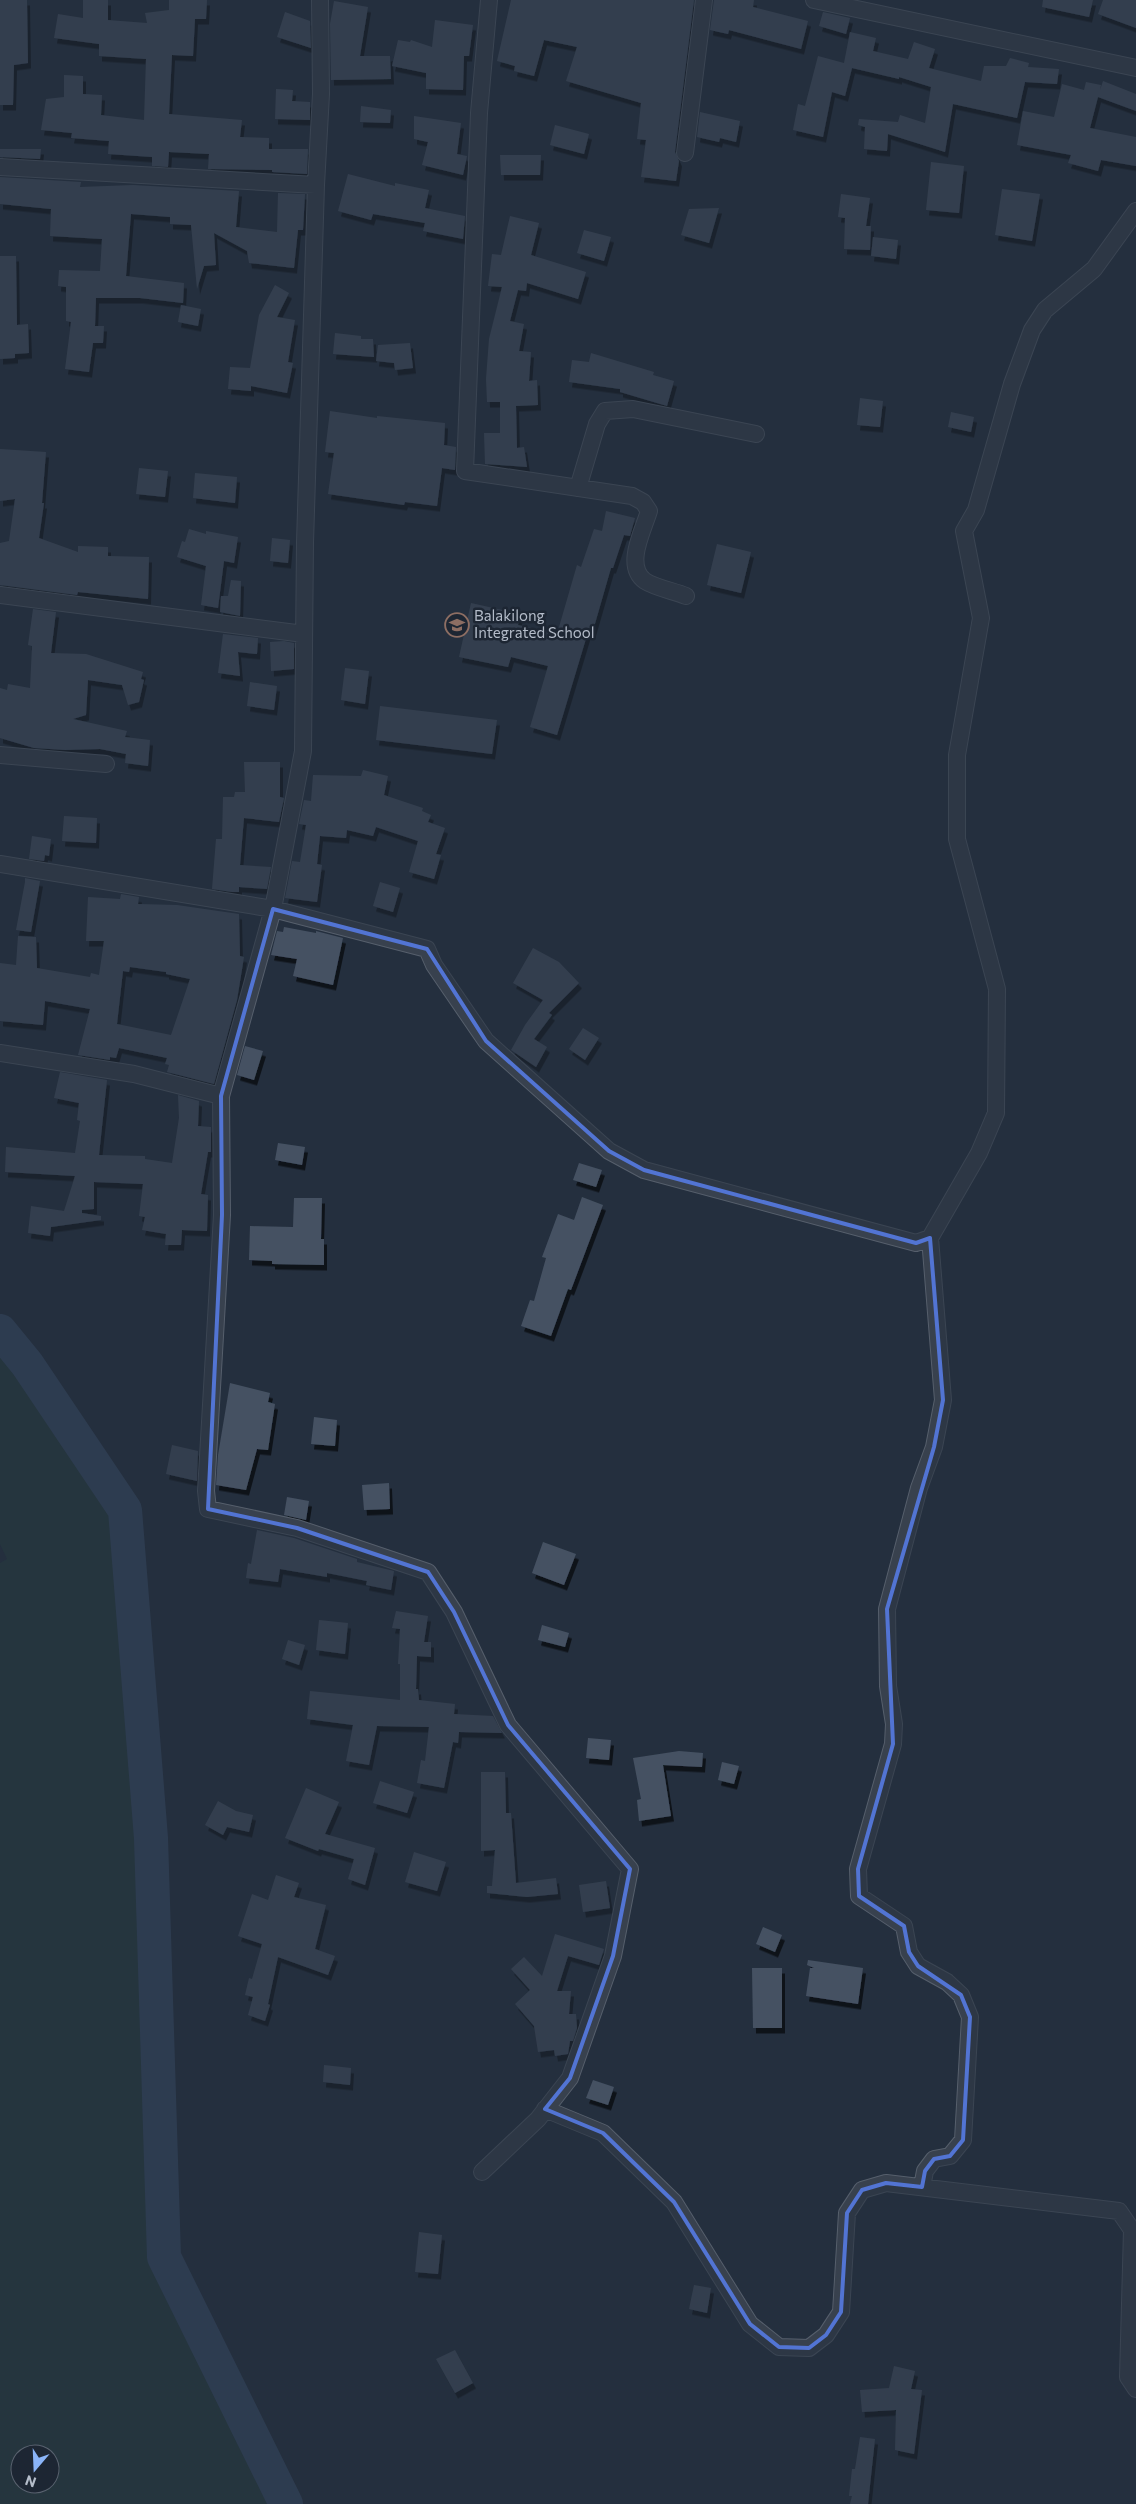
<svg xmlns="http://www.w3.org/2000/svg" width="1136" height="2504" font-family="Commissioner,sans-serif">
<defs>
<filter id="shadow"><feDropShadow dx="3" dy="5.5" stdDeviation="0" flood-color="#0009"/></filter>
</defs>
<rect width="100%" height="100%" fill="#242f3e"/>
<path fill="#263c3f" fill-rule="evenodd" d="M 0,1331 L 27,1364 L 125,1510 L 164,2257 L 286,2504 L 0,2504 L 0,1563 L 7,1559 L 0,1544 ZM 20,2454 L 50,2454 L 50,2484 L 20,2484 Z"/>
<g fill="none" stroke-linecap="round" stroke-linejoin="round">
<path stroke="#394c67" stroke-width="34" d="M 0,1331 L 27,1364 L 125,1510 L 151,1838 L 164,2257 L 286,2504"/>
</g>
<path fill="#455162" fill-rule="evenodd" filter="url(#shadow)" d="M 0,0 L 27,0 L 28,63 L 14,65 L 13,105 L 0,105 Z
M 83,0 L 108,0 L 108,20 L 147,23 L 145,13 L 169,10 L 169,0 L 207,0 L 206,19 L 195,19 L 193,56 L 172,55 L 169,114 L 242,120 L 240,137 L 269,138 L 269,149 L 308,149 L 307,174 L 272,172 L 272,170 L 208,169 L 209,154 L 169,152 L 168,167 L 152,166 L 152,157 L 108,154 L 109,141 L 71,138 L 72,133 L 41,130 L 46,99 L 64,97 L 64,75 L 83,76 L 83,94 L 102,95 L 101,115 L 144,120 L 146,59 L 99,56 L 99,44 L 54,38 L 58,14 L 83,18 Z
M 511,0 L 694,0 L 675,152 L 679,161 L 676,181 L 641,177 L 646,140 L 637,139 L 641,103 L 566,81 L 577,47 L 544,40 L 534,76 L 514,71 L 515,66 L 497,61 Z
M 714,0 L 754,0 L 753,7 L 808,21 L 801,49 L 729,30 L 728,34 L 710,30 Z
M 1043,0 L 1093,0 L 1089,17 L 1042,7 Z
M 1103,0 L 1136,0 L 1136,28 L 1098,14 Z
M 334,1 L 368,7 L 360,56 L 390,56 L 391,79 L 331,80 L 330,24 Z
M 285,12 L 310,21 L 311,48 L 277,37 Z
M 823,12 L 850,18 L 846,34 L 819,26 Z
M 435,20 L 473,25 L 469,56 L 464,56 L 463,90 L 426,89 L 426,73 L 392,66 L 398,40 L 410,42 L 411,40 L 432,47 Z
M 850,32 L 876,38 L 873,51 L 908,59 L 914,42 L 935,49 L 929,68 L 981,81 L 984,66 L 1006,66 L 1010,58 L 1029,63 L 1028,67 L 1059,69 L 1057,84 L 1025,82 L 1017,118 L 953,104 L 945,152 L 888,134 L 887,151 L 864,149 L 865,127 L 858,125 L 859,119 L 898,122 L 900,115 L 925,123 L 931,87 L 899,77 L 899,79 L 852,68 L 845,96 L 832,92 L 823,137 L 793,130 L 798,104 L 805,106 L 818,56 L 844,63 Z
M 1103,81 L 1136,94 L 1136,111 L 1098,97 L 1090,128 L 1136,137 L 1136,166 L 1101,160 L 1098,171 L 1068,163 L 1071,155 L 1017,145 L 1023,111 L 1054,117 L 1062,84 L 1084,90 L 1086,82 L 1101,85 L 1100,90 Z
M 276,89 L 293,90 L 292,101 L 310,102 L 310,120 L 275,119 Z
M 361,106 L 391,110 L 390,123 L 360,122 Z
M 700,112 L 740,121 L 736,142 L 720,138 L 719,142 L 697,137 Z
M 414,116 L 461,123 L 457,154 L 467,156 L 463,175 L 422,165 L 428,142 L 414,139 Z
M 555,125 L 589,134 L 584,154 L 550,145 Z
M 0,149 L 41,149 L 40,159 L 0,157 Z
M 500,155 L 541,155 L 540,175 L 501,175 Z
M 931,162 L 964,166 L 959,213 L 926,210 Z
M 348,174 L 395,186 L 395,183 L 429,190 L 425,208 L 465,216 L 463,239 L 423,231 L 425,223 L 373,214 L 371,220 L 338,211 Z
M 0,177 L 81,182 L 80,187 L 133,185 L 239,191 L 236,227 L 277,232 L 278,193 L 305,194 L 303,230 L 298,230 L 294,268 L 249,263 L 247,251 L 214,233 L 216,265 L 204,266 L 197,289 L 191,225 L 170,224 L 170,217 L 131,214 L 126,276 L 184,283 L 183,303 L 140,298 L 96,298 L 95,326 L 104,326 L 103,343 L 93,343 L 89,372 L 65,369 L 71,322 L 66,321 L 66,287 L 58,286 L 59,270 L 100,271 L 102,239 L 50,236 L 51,209 L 0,204 Z
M 1002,189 L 1040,194 L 1032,241 L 995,235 Z
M 841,194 L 870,198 L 866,226 L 871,226 L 870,250 L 844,249 L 845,218 L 838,217 Z
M 719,208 L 709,243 L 681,235 L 689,209 Z
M 510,216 L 539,223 L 531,255 L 586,272 L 578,299 L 527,283 L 526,291 L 518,290 L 510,321 L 524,324 L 519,351 L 531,352 L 529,381 L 537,380 L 538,405 L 516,406 L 517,448 L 524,447 L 527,467 L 485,464 L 484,433 L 500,433 L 500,402 L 487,402 L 486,379 L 489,339 L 502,287 L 488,286 L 492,254 L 501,255 Z
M 584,230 L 611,237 L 604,261 L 577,253 Z
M 873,237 L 898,240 L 896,259 L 871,256 Z
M 0,256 L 16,256 L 17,325 L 28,324 L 29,353 L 15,354 L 15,358 L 0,359 Z
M 275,285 L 289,293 L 277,317 L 295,320 L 288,362 L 293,363 L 287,393 L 251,386 L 251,391 L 228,389 L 230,367 L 250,368 L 259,315 Z
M 181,305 L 201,309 L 198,326 L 178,322 Z
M 335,333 L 361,336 L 361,339 L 373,339 L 374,357 L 333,354 Z
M 410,343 L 413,368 L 395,370 L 394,363 L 376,361 L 378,345 Z
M 591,353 L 654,372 L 653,375 L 674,381 L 667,406 L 620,392 L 620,389 L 569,382 L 572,360 L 589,362 Z
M 860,398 L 883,401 L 880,427 L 857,425 Z
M 330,411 L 377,418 L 377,416 L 445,423 L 444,445 L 456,447 L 455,470 L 442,468 L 437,506 L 405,502 L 404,505 L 328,494 L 334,453 L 325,452 Z
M 951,412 L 974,417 L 971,432 L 948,427 Z
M 0,449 L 46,452 L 42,503 L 44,503 L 39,538 L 78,552 L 78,546 L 108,547 L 108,556 L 149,557 L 148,599 L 78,592 L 77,595 L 0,585 L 0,543 L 9,541 L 15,499 L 0,501 Z
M 139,468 L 168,471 L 165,497 L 136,494 Z
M 195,473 L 237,477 L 235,503 L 193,498 Z
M 606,511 L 635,518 L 630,536 L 624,535 L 613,568 L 611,568 L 592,634 L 588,632 L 557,735 L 530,727 L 548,666 L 511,657 L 508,667 L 459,657 L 471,603 L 520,614 L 518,625 L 557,634 L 577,565 L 581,567 L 594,529 L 602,531 Z
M 189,529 L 206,534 L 206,531 L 238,537 L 234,563 L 224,561 L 218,608 L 201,605 L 206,566 L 177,557 L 182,541 L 185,542 Z
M 272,538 L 290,540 L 288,563 L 270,561 Z
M 717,544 L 751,552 L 741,593 L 707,585 Z
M 231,580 L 241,581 L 240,616 L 220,612 L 221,596 L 228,596 Z
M 33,609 L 56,612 L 51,653 L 86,654 L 143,672 L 141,679 L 144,680 L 139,702 L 128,705 L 122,685 L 88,680 L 86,715 L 73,719 L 127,731 L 125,737 L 150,740 L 148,766 L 125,763 L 126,754 L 100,749 L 65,750 L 34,748 L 0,738 L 0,688 L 7,690 L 8,684 L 30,688 L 32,646 L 28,645 Z
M 223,634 L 258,638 L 257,654 L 238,652 L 240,676 L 218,673 Z
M 284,641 L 294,643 L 294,669 L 271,671 L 270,642 Z
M 345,668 L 369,671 L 365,704 L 341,700 Z
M 250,682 L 277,686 L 274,710 L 247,706 Z
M 380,706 L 497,720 L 492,754 L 376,740 Z
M 244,762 L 280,762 L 280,797 L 284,798 L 279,822 L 244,818 L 240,865 L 271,867 L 267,889 L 239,887 L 239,892 L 232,892 L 212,889 L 216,839 L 222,839 L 223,797 L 234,797 L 235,792 L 245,792 Z
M 363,770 L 388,776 L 384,795 L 423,808 L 422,811 L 431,815 L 428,822 L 445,828 L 436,854 L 441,855 L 434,879 L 409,872 L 418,841 L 376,827 L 373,836 L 347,830 L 346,838 L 320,836 L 317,864 L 322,865 L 317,902 L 285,898 L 292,861 L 300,862 L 306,825 L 299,824 L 304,800 L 311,801 L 313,775 L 361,776 Z
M 64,816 L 97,818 L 96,843 L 62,841 Z
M 32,836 L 51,839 L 49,856 L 45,855 L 44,861 L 29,859 Z
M 25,878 L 40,881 L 31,932 L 16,930 L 25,882 L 31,883 L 25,882 Z
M 380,882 L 400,888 L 393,912 L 373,906 Z
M 121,894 L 139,897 L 138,904 L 177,905 L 239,914 L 240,956 L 244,957 L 237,1000 L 214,1084 L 167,1072 L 169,1065 L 165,1064 L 167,1058 L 119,1048 L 116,1058 L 110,1057 L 110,1060 L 78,1055 L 90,1009 L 45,1001 L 43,1025 L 0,1021 L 0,963 L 16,965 L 18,936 L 36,937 L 37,968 L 90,977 L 91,973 L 99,975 L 104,941 L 86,941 L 88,897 L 120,899 ZM 130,967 L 166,972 L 166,974 L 190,979 L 171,1035 L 117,1024 L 123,971 L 129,972 Z
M 284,927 L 316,933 L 316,931 L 343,938 L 333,985 L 293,976 L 297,959 L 271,955 L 277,931 L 283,932 Z
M 533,948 L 559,962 L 579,983 L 549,1013 L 552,1015 L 534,1039 L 547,1047 L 536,1067 L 511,1050 L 525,1025 L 543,1000 L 513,983 Z
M 583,1028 L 599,1038 L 585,1060 L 569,1049 Z
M 245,1046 L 263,1051 L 254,1080 L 237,1075 Z
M 60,1072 L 107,1080 L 99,1155 L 145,1156 L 145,1159 L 172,1163 L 179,1118 L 178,1095 L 199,1101 L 198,1126 L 211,1127 L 211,1152 L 208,1152 L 201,1194 L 208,1195 L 207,1231 L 182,1230 L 181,1245 L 165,1245 L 166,1234 L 142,1230 L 145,1217 L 139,1216 L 143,1184 L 94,1182 L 94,1209 L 82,1210 L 82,1213 L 101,1216 L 101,1220 L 51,1227 L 50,1236 L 28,1233 L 31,1206 L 64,1211 L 75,1176 L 5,1172 L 6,1147 L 75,1153 L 80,1121 L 77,1120 L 79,1103 L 54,1098 Z
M 278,1143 L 305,1147 L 302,1165 L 275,1160 Z
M 579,1163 L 602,1170 L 596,1187 L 573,1180 Z
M 582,1197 L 603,1205 L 571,1290 L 568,1289 L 551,1336 L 521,1326 L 530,1300 L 534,1301 L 546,1258 L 542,1257 L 558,1214 L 574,1220 Z
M 294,1198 L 322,1198 L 321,1239 L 324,1239 L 324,1265 L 272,1264 L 272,1261 L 249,1260 L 250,1226 L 293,1227 Z
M 230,1383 L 270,1393 L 268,1402 L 275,1404 L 268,1450 L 257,1449 L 246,1490 L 216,1485 L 218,1455 Z
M 314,1417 L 337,1420 L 335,1446 L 311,1444 Z
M 172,1445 L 198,1451 L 197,1481 L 166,1474 Z
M 389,1483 L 390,1509 L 364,1510 L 362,1485 Z
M 287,1497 L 309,1501 L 306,1520 L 284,1515 Z
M 257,1530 L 294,1538 L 357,1559 L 357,1562 L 394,1571 L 391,1590 L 366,1585 L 367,1581 L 327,1573 L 327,1577 L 280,1569 L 278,1582 L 246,1578 L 248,1563 L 251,1564 Z
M 543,1542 L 576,1554 L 564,1585 L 532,1573 Z
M 396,1611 L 428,1616 L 424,1642 L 431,1642 L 431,1657 L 417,1656 L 416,1689 L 418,1689 L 419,1700 L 455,1704 L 454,1714 L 493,1716 L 502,1733 L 459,1732 L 458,1743 L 453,1742 L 444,1788 L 417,1783 L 421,1760 L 425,1761 L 429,1727 L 377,1726 L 369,1765 L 346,1761 L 353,1725 L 307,1719 L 310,1691 L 400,1700 L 400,1664 L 398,1664 L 400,1629 L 392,1628 Z
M 319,1620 L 348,1623 L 345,1654 L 316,1650 Z
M 542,1625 L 569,1633 L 565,1647 L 538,1640 Z
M 288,1640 L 305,1645 L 299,1665 L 282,1659 Z
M 588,1738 L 611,1740 L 609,1760 L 586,1758 Z
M 679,1751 L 703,1753 L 702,1767 L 663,1765 L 671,1816 L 639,1821 L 637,1800 L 641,1799 L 633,1758 Z
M 722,1762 L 739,1766 L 734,1784 L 718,1780 Z
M 481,1772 L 505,1772 L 506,1813 L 511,1813 L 516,1883 L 556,1878 L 558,1894 L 527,1897 L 487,1893 L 487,1886 L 492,1886 L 495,1850 L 481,1851 Z
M 380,1781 L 414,1792 L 407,1813 L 373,1803 Z
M 306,1788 L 339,1802 L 325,1834 L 375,1848 L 365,1885 L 348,1879 L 354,1859 L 319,1849 L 318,1851 L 285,1838 Z
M 218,1801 L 236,1811 L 253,1815 L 249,1832 L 227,1827 L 223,1835 L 205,1825 Z
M 414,1852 L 446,1862 L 437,1891 L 405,1882 Z
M 276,1875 L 299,1883 L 294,1897 L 326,1905 L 315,1949 L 335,1956 L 328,1975 L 278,1957 L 268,2004 L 270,2005 L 265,2021 L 248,2015 L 253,1997 L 245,1995 L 249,1978 L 252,1979 L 262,1944 L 238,1936 L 252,1894 L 268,1900 Z
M 606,1881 L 610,1908 L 583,1912 L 579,1885 Z
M 763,1927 L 782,1935 L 775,1952 L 756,1944 Z
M 555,1934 L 604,1949 L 599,1965 L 568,1956 L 557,1991 L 571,1991 L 569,2014 L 576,2014 L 577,2028 L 573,2041 L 570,2041 L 568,2054 L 555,2056 L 554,2050 L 538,2052 L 534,2026 L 515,2004 L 530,1990 L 511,1969 L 524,1957 L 542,1976 Z
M 808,1960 L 863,1968 L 858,2004 L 806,1996 L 810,1968 L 814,1968 L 807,1965 Z
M 752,1968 L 782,1968 L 782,2028 L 753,2028 Z
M 324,2065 L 351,2068 L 350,2085 L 323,2082 Z
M 593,2080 L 614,2087 L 608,2105 L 586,2098 Z
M 419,2232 L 442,2235 L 438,2274 L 415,2272 Z
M 694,2285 L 711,2288 L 707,2313 L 689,2309 Z
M 455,2350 L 473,2383 L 455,2393 L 436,2359 Z
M 894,2366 L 915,2371 L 911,2389 L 922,2390 L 914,2454 L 895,2450 L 896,2410 L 862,2412 L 860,2390 L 889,2388 Z
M 860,2437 L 875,2439 L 868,2504 L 850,2504 L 852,2496 L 849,2496 L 852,2469 L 855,2469 Z"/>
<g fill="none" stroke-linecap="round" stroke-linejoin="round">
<g stroke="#565f6c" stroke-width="18">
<path id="minor" d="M 320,0 L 321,94 L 316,185 L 305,543 L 303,751 L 273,909 L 221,1096 L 222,1215 L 206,1491 L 208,1509 L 297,1528 L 428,1572 L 454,1612 L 508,1725 L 630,1869 L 613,1956 L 570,2078 L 538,2119 L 482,2172
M 489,0 L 479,113 L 465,471 L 632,496 L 643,502 L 649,511 C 643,531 624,566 645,581 C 656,588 674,591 686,596
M 814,0 L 1136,68
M 685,153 L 704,0
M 0,167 L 316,185
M 578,488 L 597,424 L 605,411 L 633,409 L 756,434
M 0,595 L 304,634
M 0,755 L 106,764
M 0,864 L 273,909 L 427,949 L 434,965 L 486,1041 L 609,1151 L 644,1170 L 916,1243 L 930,1238 L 979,1153 L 996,1113 L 997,989 L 957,839 L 957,755 L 981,618 L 964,531 L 976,510 L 1012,384 L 1032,330 L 1045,310 L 1094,269 L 1136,211
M 0,1053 L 134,1074 L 221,1096
M 545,2109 L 603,2133 L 674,2202 L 750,2324 L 779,2347 L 809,2348 L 826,2335 L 841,2312 L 847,2213 L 862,2190 L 886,2183 L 1119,2211 L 1132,2230 L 1128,2377 L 1136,2389
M 922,2187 L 925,2171 L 934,2159 L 950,2156 L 963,2140 L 970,2017 L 961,1995 L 947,1982 L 918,1966 L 909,1952 L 904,1926 L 859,1896 L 858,1869 L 893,1744 L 894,1724 L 888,1686 L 887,1609 L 919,1488 L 934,1447 L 943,1400 L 930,1238"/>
</g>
<use href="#minor" stroke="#38414e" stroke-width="16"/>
</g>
<path d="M0 0H1136V2504H0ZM 273,909 L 427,949 L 486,1041 L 609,1151 L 644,1170 L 916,1243 L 930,1238 L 943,1400 L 934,1447 L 887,1609 L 893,1744 L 858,1869 L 859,1896 L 904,1926 L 909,1952 L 918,1966 L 961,1995 L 970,2017 L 963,2140 L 950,2156 L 934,2159 L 925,2171 L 922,2187 L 886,2183 L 862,2190 L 847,2213 L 841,2312 L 826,2335 L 809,2348 L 779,2347 L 750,2324 L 674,2202 L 603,2133 L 545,2109 L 570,2078 L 613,1956 L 630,1869 L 508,1725 L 454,1612 L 428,1572 L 297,1528 L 208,1509 L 222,1215 L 221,1096 Z" fill="#242f3e" fill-opacity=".55" fill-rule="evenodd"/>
<path fill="none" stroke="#5274d3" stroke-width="4" stroke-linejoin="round" d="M 273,909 L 427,949 L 486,1041 L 609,1151 L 644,1170 L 916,1243 L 930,1238 L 943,1400 L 934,1447 L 887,1609 L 893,1744 L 858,1869 L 859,1896 L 904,1926 L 909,1952 L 918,1966 L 961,1995 L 970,2017 L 963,2140 L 950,2156 L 934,2159 L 925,2171 L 922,2187 L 886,2183 L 862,2190 L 847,2213 L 841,2312 L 826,2335 L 809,2348 L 779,2347 L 750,2324 L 674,2202 L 603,2133 L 545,2109 L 570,2078 L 613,1956 L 630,1869 L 508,1725 L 454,1612 L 428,1572 L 297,1528 L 208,1509 L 222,1215 L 221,1096 Z"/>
<defs>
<g id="school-ring" transform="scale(1.25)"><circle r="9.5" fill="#1d2633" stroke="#8d6e63" stroke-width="1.5"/><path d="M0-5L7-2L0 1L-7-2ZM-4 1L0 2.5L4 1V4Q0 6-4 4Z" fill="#8d6e63"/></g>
</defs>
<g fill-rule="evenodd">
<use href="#school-ring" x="457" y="625"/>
</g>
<g text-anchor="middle" stroke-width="5" stroke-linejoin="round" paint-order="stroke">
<g font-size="15" fill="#b4bcc9" stroke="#1d2633" text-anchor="start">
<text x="474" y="621">Balakilong<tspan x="474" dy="17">Integrated School</tspan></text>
</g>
</g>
<g transform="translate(35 2469) rotate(199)"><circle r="24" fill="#1d2633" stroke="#59626f"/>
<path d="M0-4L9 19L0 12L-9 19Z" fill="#8ab4f8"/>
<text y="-8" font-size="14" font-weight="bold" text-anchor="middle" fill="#b4bcc9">N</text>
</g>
</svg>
